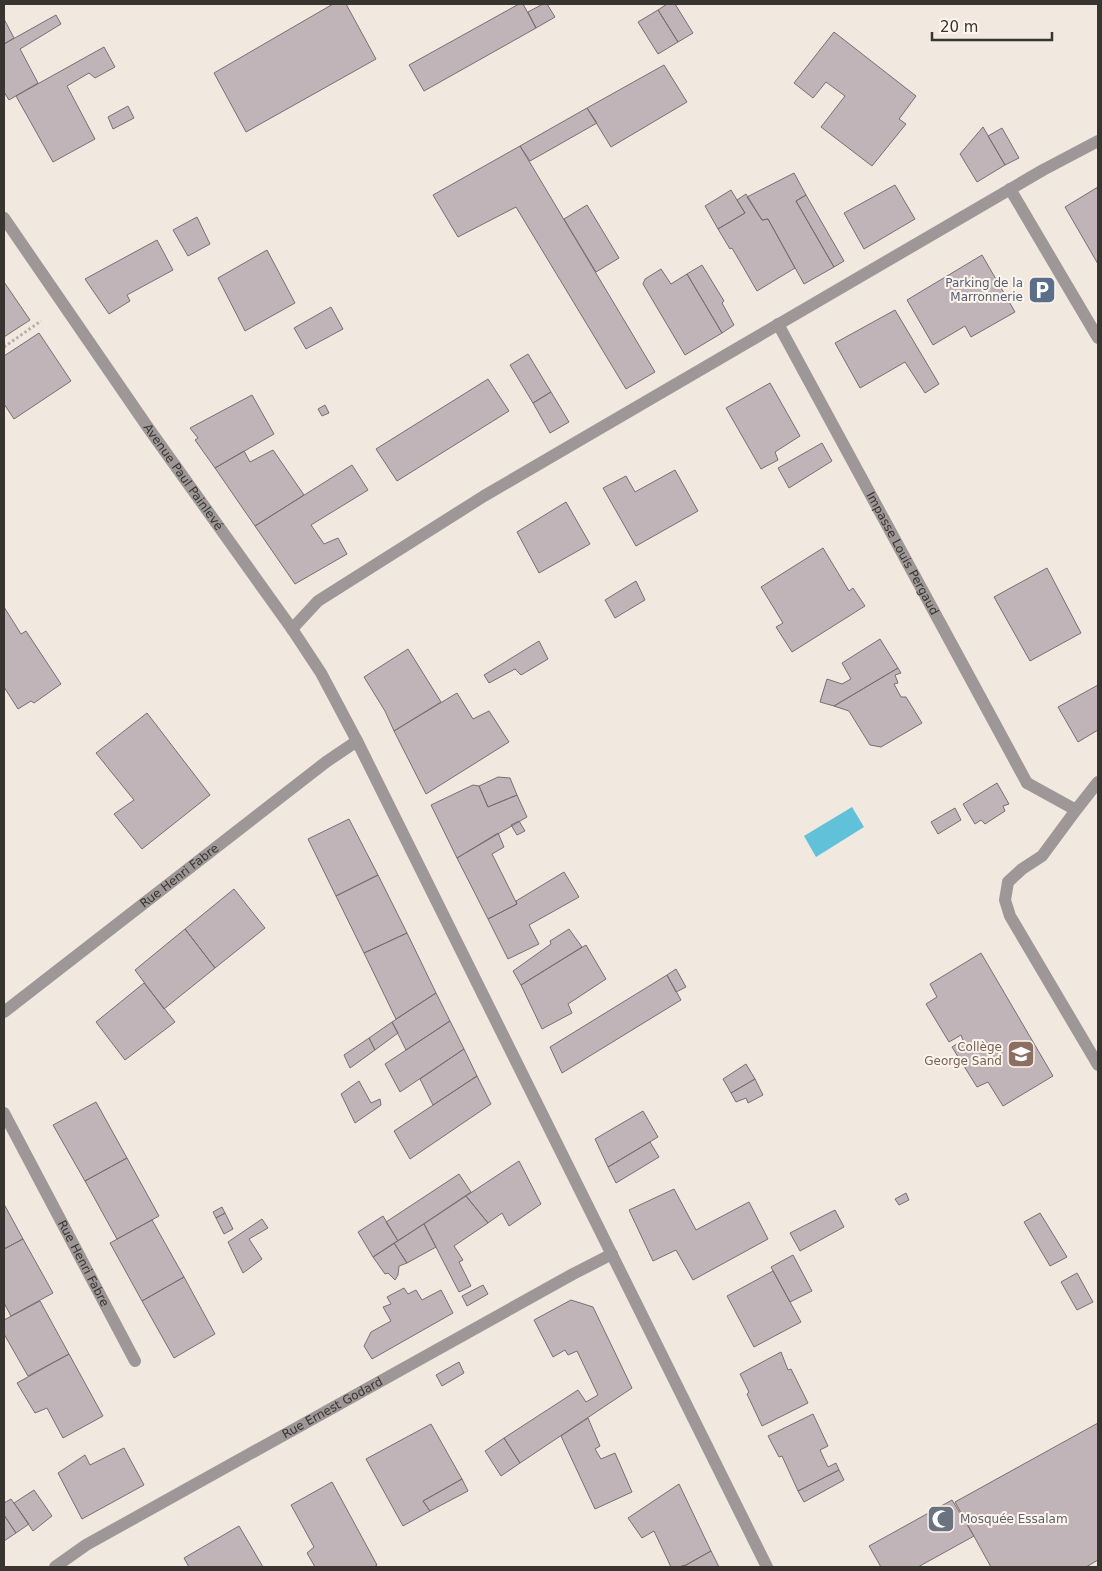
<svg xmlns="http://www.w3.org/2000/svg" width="1102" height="1571" font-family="'DejaVu Sans',sans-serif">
<rect width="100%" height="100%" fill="#f1e8df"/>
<path fill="#61c1d8" d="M 852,807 L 864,827 L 816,857 L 804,836 Z"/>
<path fill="#c1b4b9" stroke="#7a6e73" d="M 333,4 L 346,4 L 376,59 L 246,132 L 214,73 Z
M 519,4 L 523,4 L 536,28 L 424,91 L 409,65 Z
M 543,4 L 547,4 L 555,17 L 536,28 L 528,12 Z
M 667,4 L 675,4 L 693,33 L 678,42 L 658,10 Z
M 658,10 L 678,42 L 658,54 L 638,22 Z
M 56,15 L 61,24 L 20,49 L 38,83 L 9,100 L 4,92 L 4,44 Z
M 4,19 L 14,38 L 4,44 Z
M 834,32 L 916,96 L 899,119 L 906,124 L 872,166 L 821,127 L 845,96 L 826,82 L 813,98 L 794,83 Z
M 104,47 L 115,67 L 95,78 L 89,73 L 67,86 L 95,139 L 53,162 L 16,96 Z
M 664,65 L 687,102 L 611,147 L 587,108 Z
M 128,106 L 134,118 L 113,129 L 108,117 Z
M 587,108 L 597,123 L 530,161 L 520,146 Z
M 983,127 L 1005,165 L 977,182 L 960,154 Z
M 1002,128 L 1019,158 L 1005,165 L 988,136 Z
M 520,146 L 655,372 L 626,389 L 516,207 L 458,237 L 433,195 Z
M 794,173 L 806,195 L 796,201 L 834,267 L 804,284 L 768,219 L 762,220 L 747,197 Z
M 895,185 L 915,219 L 864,249 L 844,213 Z
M 1098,187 L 1098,264 L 1065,207 Z
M 731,190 L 745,213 L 718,229 L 705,206 Z
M 746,194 L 762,220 L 768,219 L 795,268 L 757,291 L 732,248 L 730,249 L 718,229 L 745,213 L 737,200 Z
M 806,195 L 844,261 L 834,267 L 796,201 Z
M 587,205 L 619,258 L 596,272 L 564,219 Z
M 197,217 L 210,244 L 188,256 L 173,230 Z
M 157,240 L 173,270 L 127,295 L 130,301 L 109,314 L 85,279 Z
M 267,250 L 295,303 L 245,331 L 218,278 Z
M 982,255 L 1015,312 L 971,337 L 965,326 L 933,345 L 907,300 Z
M 702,265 L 724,301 L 722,303 L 734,325 L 722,333 L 687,274 Z
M 661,269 L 671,284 L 687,274 L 722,333 L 685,355 L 643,284 L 645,279 Z
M 4,282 L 30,320 L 4,337 Z
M 331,307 L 343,329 L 306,349 L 294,328 Z
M 895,310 L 939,384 L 925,393 L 905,362 L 860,388 L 835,343 Z
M 39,333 L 71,381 L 14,419 L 4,404 L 4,356 Z
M 528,354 L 551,392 L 533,403 L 510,365 Z
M 488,379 L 509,411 L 397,481 L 376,449 Z
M 770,383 L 800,436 L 775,452 L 778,460 L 761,469 L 726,408 Z
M 551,392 L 569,422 L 550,433 L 533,403 Z
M 252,395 L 274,434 L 215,468 L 195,440 L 198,438 L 190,428 Z
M 325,405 L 329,413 L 322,416 L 318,409 Z
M 822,443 L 832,461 L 789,488 L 778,468 Z
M 273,450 L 304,495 L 255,526 L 215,468 L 244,451 L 250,462 Z
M 352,465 L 368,490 L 311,525 L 324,544 L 338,538 L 347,554 L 295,584 L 255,526 Z
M 675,470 L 698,511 L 636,546 L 603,488 L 626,476 L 635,492 Z
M 566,502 L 590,544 L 539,573 L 517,532 Z
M 823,548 L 849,591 L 853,588 L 865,606 L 792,652 L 776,627 L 783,623 L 761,587 Z
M 1047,568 L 1081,633 L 1030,661 L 994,597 Z
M 636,581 L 645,600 L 615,618 L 605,600 Z
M 4,607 L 21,634 L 26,631 L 61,684 L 34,703 L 31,701 L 18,709 L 4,687 Z
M 880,639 L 898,668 L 834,706 L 820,702 L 827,679 L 842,684 L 851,679 L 842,663 Z
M 539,641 L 548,659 L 521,675 L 515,669 L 489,683 L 484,675 Z
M 408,649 L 441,702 L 394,731 L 385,711 L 364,677 Z
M 898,668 L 901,673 L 895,675 L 898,683 L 894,684 L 901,697 L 906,697 L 922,723 L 881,747 L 870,745 L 849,711 L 834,706 Z
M 1098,685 L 1098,730 L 1078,742 L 1058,707 Z
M 457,693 L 473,719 L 489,711 L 509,742 L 426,794 L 394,731 Z
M 147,713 L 210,795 L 142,849 L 114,814 L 134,800 L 96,753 Z
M 498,777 L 510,778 L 517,795 L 488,807 L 479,786 Z
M 997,783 L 1009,804 L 1003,806 L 1005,811 L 985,824 L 981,820 L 975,824 L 963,804 Z
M 473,785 L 479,786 L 488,807 L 517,795 L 527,817 L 457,858 L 431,805 Z
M 955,808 L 961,820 L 938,834 L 931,822 Z
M 349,819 L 378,875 L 336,896 L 308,839 Z
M 519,821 L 525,831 L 517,835 L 511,825 Z
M 498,833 L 504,847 L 492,854 L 517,904 L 488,919 L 457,858 Z
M 564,872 L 579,897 L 529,925 L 539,944 L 508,959 L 488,919 L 517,904 L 516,901 Z
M 378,875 L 407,933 L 364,953 L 336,896 Z
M 234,889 L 265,928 L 215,968 L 185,929 Z
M 185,929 L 215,968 L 164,1009 L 135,970 Z
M 569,929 L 582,947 L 521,985 L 513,971 L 551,944 L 550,941 Z
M 407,933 L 436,993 L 396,1019 L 364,953 Z
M 586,945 L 606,979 L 568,1004 L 572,1013 L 542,1029 L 521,985 Z
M 981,953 L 1053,1076 L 1003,1106 L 988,1082 L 977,1087 L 952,1047 L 963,1040 L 961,1035 L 949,1042 L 926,1004 L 937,997 L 930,984 Z
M 676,969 L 686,987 L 676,992 L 667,975 Z
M 667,975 L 681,1000 L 562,1073 L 550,1047 Z
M 144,983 L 175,1022 L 125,1060 L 96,1022 Z
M 436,993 L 450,1021 L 406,1050 L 392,1022 Z
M 450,1021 L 464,1049 L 400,1092 L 385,1064 Z
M 392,1022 L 398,1033 L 375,1050 L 369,1038 Z
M 369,1038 L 375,1050 L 350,1068 L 344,1055 Z
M 464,1049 L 477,1076 L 433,1105 L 420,1079 Z
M 746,1064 L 755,1079 L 731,1093 L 723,1079 Z
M 477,1076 L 491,1104 L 410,1159 L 394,1131 Z
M 755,1079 L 763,1095 L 748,1103 L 746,1098 L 736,1102 L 731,1093 Z
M 359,1081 L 371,1103 L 380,1099 L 381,1105 L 355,1123 L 341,1094 Z
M 96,1102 L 127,1158 L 85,1181 L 53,1125 Z
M 643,1111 L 658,1137 L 608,1167 L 595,1139 Z
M 650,1142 L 659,1157 L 616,1183 L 608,1167 Z
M 127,1158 L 159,1216 L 117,1239 L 85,1181 Z
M 519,1161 L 541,1204 L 509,1226 L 502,1213 L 488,1223 L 466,1196 Z
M 459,1174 L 471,1192 L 398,1241 L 386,1222 Z
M 674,1189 L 696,1230 L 749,1202 L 768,1239 L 693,1280 L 676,1250 L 653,1261 L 629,1210 Z
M 906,1193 L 909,1200 L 899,1205 L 895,1199 Z
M 466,1196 L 488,1223 L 454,1246 L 463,1260 L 459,1262 L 471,1286 L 459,1292 L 424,1224 Z
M 4,1204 L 23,1239 L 4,1249 Z
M 222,1207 L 225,1213 L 216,1218 L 213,1212 Z
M 835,1210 L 844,1227 L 800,1251 L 790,1233 Z
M 225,1213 L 233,1229 L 224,1234 L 216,1218 Z
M 1040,1213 L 1067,1257 L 1050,1266 L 1024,1222 Z
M 383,1216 L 398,1241 L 373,1257 L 358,1232 Z
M 262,1219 L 268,1228 L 249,1239 L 262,1259 L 243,1273 L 228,1242 Z
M 152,1220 L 184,1277 L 142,1301 L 110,1243 Z
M 424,1224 L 436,1247 L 407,1263 L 394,1243 Z
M 23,1239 L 53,1293 L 11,1316 L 4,1303 L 4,1249 Z
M 394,1243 L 407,1263 L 399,1266 L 398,1275 L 395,1280 L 388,1273 L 385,1274 L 373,1257 Z
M 793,1255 L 812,1291 L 790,1302 L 771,1267 Z
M 773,1271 L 801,1322 L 754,1347 L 727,1296 Z
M 1077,1273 L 1093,1302 L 1077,1310 L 1061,1282 Z
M 184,1277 L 215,1334 L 174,1358 L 142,1301 Z
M 483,1285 L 488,1294 L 467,1306 L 462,1296 Z
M 404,1288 L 408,1294 L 416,1290 L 422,1300 L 441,1290 L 453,1313 L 372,1359 L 364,1346 L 371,1332 L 391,1321 L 383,1307 L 391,1304 L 387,1297 Z
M 571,1300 L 593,1307 L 632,1388 L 520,1463 L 504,1438 L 578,1390 L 586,1402 L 598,1395 L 577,1351 L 568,1355 L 565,1350 L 553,1357 L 534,1320 Z
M 40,1301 L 69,1354 L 28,1376 L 4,1334 L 4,1320 Z
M 781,1352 L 788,1370 L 791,1369 L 808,1403 L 762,1426 L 747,1394 L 749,1392 L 740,1374 Z
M 69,1354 L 103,1416 L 63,1438 L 47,1408 L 35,1413 L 17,1383 Z
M 459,1362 L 464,1373 L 442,1386 L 436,1375 Z
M 813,1414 L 828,1446 L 820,1450 L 828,1467 L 836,1463 L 839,1470 L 798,1491 L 782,1456 L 779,1457 L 768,1436 Z
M 588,1418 L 600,1446 L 595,1449 L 601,1459 L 615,1453 L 632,1492 L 595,1509 L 561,1436 Z
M 1098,1423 L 1098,1560 L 1086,1567 L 991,1567 L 955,1502 Z
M 431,1424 L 462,1479 L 423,1501 L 430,1511 L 403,1526 L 366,1459 Z
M 504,1438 L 520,1463 L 501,1476 L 485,1451 Z
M 124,1448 L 144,1485 L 82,1519 L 58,1473 L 85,1455 L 90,1465 Z
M 839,1470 L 844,1480 L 804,1502 L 798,1491 Z
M 462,1479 L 468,1491 L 430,1511 L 423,1501 Z
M 332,1482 L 377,1565 L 374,1567 L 315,1567 L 307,1553 L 314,1547 L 291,1505 Z
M 679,1484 L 711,1551 L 686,1565 L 679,1567 L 671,1567 L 654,1531 L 642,1538 L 628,1518 Z
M 34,1490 L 52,1516 L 33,1531 L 14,1503 Z
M 11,1499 L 29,1524 L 16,1533 L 4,1515 L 4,1503 Z
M 952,1500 L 974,1536 L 918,1567 L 881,1567 L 869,1546 Z
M 4,1515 L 16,1533 L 4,1541 Z
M 239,1526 L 263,1567 L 189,1567 L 184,1558 Z
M 711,1551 L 719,1567 L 679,1567 L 686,1565 Z"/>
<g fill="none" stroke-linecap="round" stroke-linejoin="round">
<path stroke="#b7b0a9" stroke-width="3" stroke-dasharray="2.5 2.5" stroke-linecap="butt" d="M 4,347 L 41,321"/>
<path stroke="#9d9797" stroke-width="12" d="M 1010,189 L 1098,338
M 1027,783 L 1076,810 L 1098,782
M 1076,810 L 1042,856 L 1022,869 L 1008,882 L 1005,900 L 1010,916 L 1098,1065"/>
<g stroke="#9d9797" stroke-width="12">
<path id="s1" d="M 4,218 L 149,429 L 292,629 L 321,673 L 357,741 L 767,1567"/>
<path id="s2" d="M 778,324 L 1027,783"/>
<path d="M 292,629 L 318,601 L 484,496 L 1043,170 L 1098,141"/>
<path id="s3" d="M 4,1012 L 326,762 L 357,741"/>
<path id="s4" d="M 4,1113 L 135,1361"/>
<path id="s5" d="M 55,1567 L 86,1545 L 573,1274 L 612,1254"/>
</g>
</g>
<defs>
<g id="parking-square" transform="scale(1.4375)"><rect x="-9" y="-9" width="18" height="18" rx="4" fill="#5c6f8a" stroke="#fff5ec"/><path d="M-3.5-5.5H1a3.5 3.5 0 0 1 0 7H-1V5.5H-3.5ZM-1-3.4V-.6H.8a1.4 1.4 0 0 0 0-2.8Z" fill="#fff"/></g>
<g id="school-square" transform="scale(1.4375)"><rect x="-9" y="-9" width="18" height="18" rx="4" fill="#8d6e63" stroke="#fff5ec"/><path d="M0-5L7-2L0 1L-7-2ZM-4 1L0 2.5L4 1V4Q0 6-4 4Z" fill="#fff"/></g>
<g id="mosque-square" transform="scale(1.4375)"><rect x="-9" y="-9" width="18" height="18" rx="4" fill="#6b7280" stroke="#fff5ec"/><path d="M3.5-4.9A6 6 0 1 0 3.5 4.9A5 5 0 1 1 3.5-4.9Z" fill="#fff"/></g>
</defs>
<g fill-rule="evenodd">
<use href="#parking-square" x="1042" y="290"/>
<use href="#school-square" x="1021" y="1054"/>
<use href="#mosque-square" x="941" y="1519"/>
</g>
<g text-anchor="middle" stroke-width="4" stroke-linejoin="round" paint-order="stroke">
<g font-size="12" fill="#4e5e75" stroke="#fff5ec" text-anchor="end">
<text x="1023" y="287">Parking de la<tspan x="1023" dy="14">Marronnerie</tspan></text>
</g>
<g font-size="12" fill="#383531" stroke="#fff5ec">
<text dy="4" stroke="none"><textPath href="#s1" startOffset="315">Avenue Paul Painlevé</textPath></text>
<text dy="4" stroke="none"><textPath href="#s2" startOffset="261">Impasse Louis Pergaud</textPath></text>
<text dy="4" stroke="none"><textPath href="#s3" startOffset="222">Rue Henri Fabre</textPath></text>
<text dy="4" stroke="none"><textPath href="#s4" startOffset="170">Rue Henri Fabre</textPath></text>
<text dy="4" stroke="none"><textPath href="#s5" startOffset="320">Rue Ernest Godard</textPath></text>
</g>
<g font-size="12" fill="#785e54" stroke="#fff5ec" text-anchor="end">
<text x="1002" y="1051">Collège<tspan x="1002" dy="14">George Sand</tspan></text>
</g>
<g font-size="12" fill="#5b616d" stroke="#fff5ec" text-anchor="start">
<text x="960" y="1523">Mosquée Essalam</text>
</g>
</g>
<rect width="1102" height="1571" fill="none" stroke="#383531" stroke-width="10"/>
<path d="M932 32v8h120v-8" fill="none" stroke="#383531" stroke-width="2.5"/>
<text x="940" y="32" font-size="15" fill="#383531" stroke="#fff5ec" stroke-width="4" paint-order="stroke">20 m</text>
</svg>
